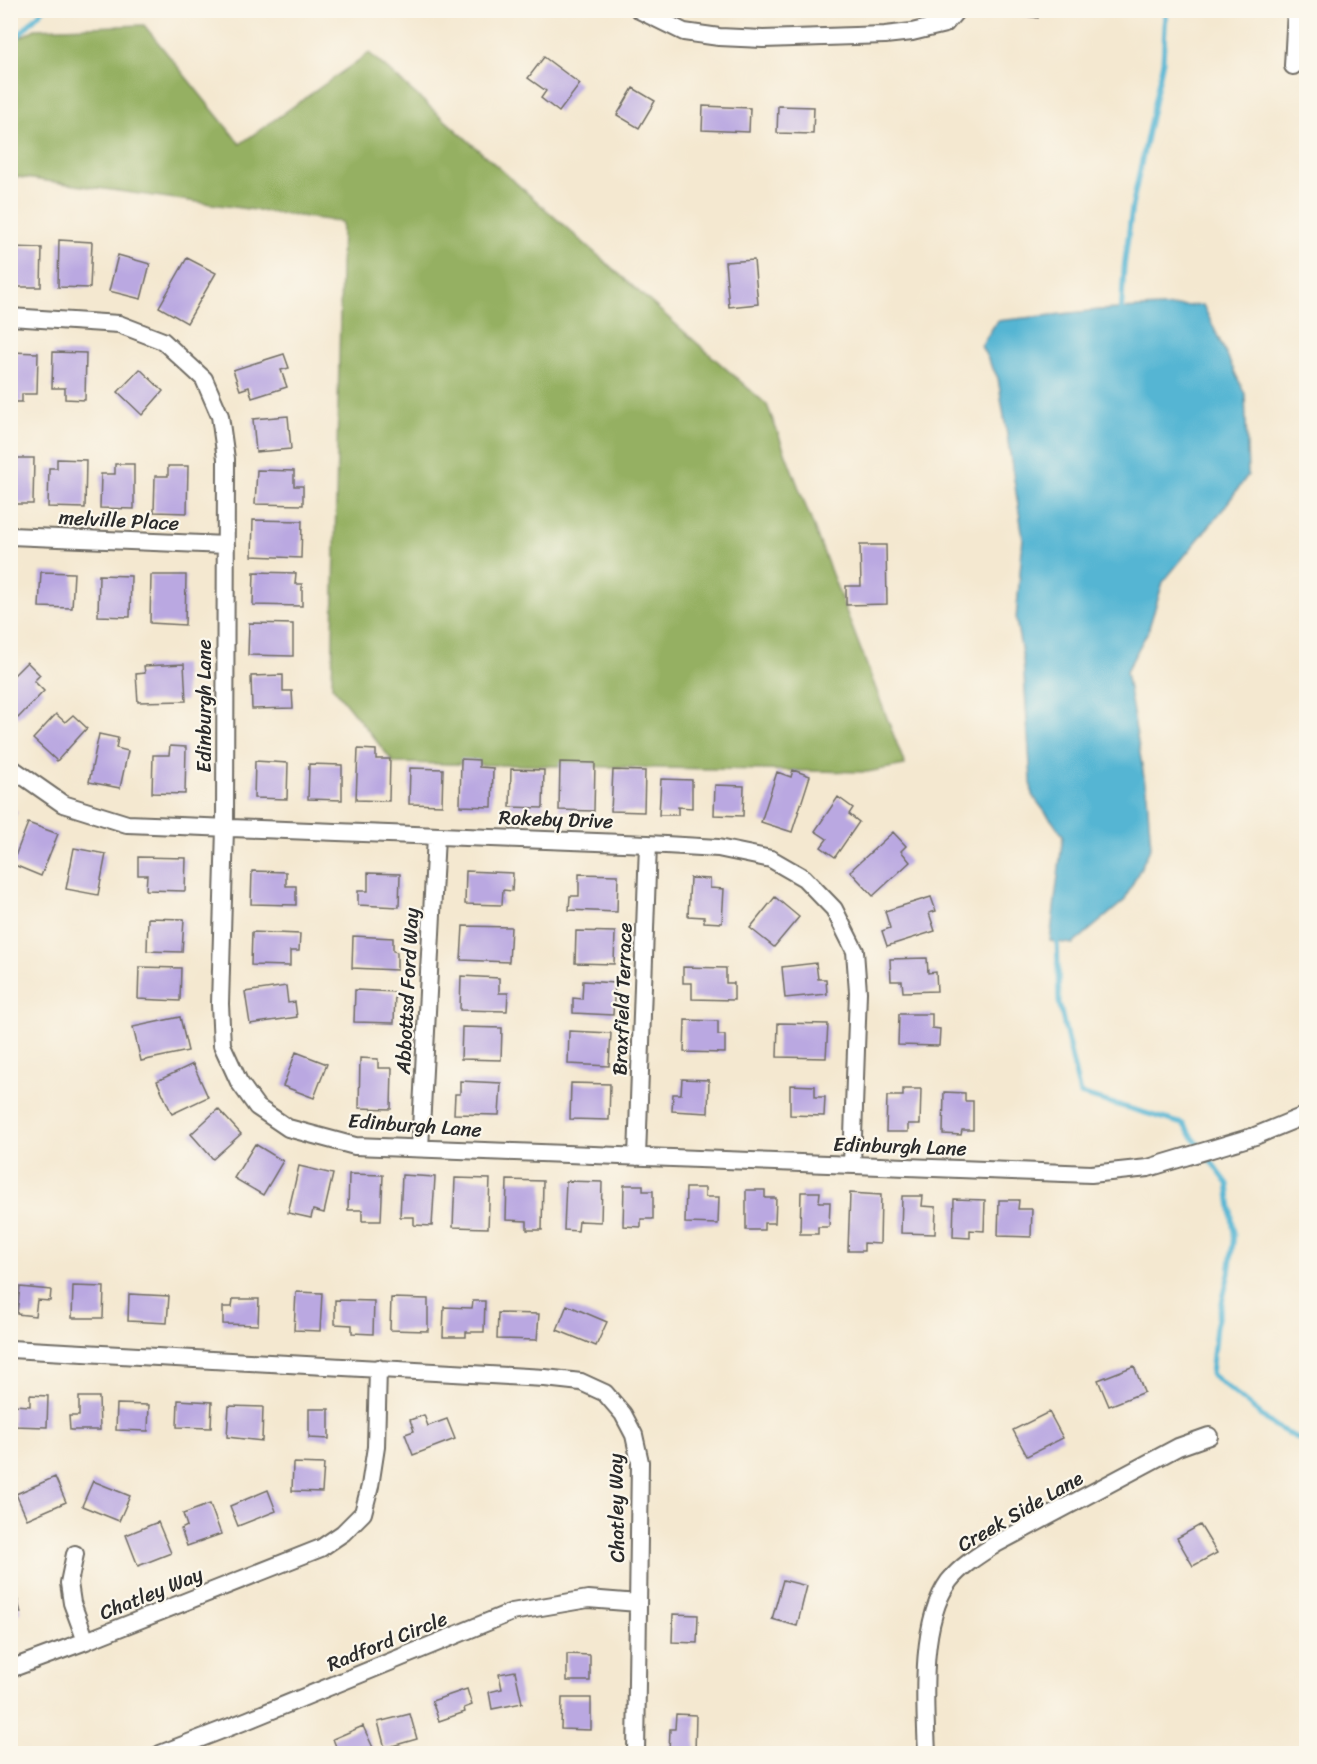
<svg xmlns="http://www.w3.org/2000/svg" width="1317" height="1764" font-family="Sriracha,sans-serif">
<rect width="100%" height="100%" fill="#fbf7ec"/>
<filter id="ink" filterUnits="userSpaceOnUse"><feTurbulence type="fractalNoise" baseFrequency=".0167" numOctaves="2"/><feDisplacementMap in="SourceGraphic" scale="12" xChannelSelector="R" yChannelSelector="G"/><feConvolveMatrix kernelMatrix="1 2 1 2 8 2 1 2 1" color-interpolation-filters="sRGB"/></filter>
<filter id="wash" filterUnits="userSpaceOnUse"><feTurbulence type="fractalNoise" baseFrequency=".008" numOctaves="4" result="noise"/><feDisplacementMap in="SourceGraphic" scale="24" xChannelSelector="R" yChannelSelector="G"/><feGaussianBlur stdDeviation="1.35" result="paint"/><feColorMatrix in="noise" values="0 0 0 0 0 0 0 0 0 0 0 0 0 0 0 0 0 1.4 0 .05"/><feComposite in="paint" operator="in"/></filter>
<g filter="url(#wash)">
<rect width="100%" height="100%" fill="#f4e8d0"/>
<path fill="#95b062" stroke="#606e46" stroke-width="1.5" d="M 144,25 L 240,144 L 369,53 L 767,405 L 905,765 L 867,772 L 394,763 L 332,686 L 342,222 L 11,176 L 10,43 L 35,29 Z"/>
<path fill="#55b5d3" stroke="#40707f" stroke-width="1.5" d="M 1203,305 L 1245,394 L 1248,475 L 1224,508 L 1163,582 L 1148,631 L 1126,672 L 1147,795 L 1151,847 L 1124,901 L 1073,944 L 1050,941 L 1063,835 L 1032,795 L 1023,659 L 1016,620 L 1023,537 L 998,378 L 981,346 L 997,321 L 1099,310 Z"/>
<g fill="none" stroke-linecap="round" stroke-linejoin="round">
<path stroke="#55b5d3" stroke-width="5" d="M 10,44 L 43,10
M 1121,316 L 1124,268 L 1132,207 L 1163,61 L 1166,10
M 1057,937 L 1059,1002 L 1080,1094 L 1183,1124 L 1228,1184 L 1234,1234 L 1229,1274 L 1216,1327 L 1211,1374 L 1273,1425 L 1306,1443"/>
</g>
<g id="blocks">
<path fill="#baa8e1" d="M 1009,10 L 1039,10 L 1038,18 L 1009,13 Z
M 544,57 L 580,84 L 559,112 L 541,98 L 546,91 L 528,78 Z
M 633,88 L 655,101 L 639,128 L 617,115 Z
M 703,106 L 750,108 L 749,132 L 702,130 Z
M 778,106 L 814,107 L 813,134 L 777,133 Z
M 59,240 L 92,242 L 90,288 L 58,287 Z
M 10,247 L 42,248 L 41,287 L 10,287 Z
M 118,255 L 150,264 L 141,299 L 109,291 Z
M 187,258 L 216,273 L 187,323 L 159,307 Z
M 754,260 L 758,304 L 729,307 L 725,262 Z
M 10,352 L 38,353 L 37,394 L 22,394 L 22,402 L 10,402 Z
M 53,352 L 86,353 L 85,400 L 65,399 L 65,388 L 52,388 Z
M 284,354 L 289,368 L 281,370 L 287,387 L 252,398 L 249,387 L 240,390 L 233,370 Z
M 140,369 L 163,391 L 142,415 L 118,392 Z
M 288,416 L 291,449 L 256,452 L 253,419 Z
M 14,458 L 34,458 L 33,504 L 10,504 L 10,468 L 14,468 Z
M 57,459 L 86,460 L 85,508 L 48,507 L 49,468 L 57,468 Z
M 115,464 L 134,464 L 134,509 L 100,508 L 101,474 L 115,474 Z
M 168,466 L 188,466 L 187,513 L 154,512 L 155,476 L 168,476 Z
M 257,470 L 294,471 L 294,486 L 303,486 L 303,505 L 255,504 Z
M 253,520 L 302,521 L 301,558 L 252,556 Z
M 860,545 L 886,545 L 887,604 L 846,605 L 846,586 L 861,586 Z
M 41,572 L 74,573 L 72,608 L 39,607 Z
M 254,572 L 296,573 L 295,584 L 302,584 L 302,606 L 253,605 Z
M 99,575 L 131,576 L 130,617 L 98,616 Z
M 151,575 L 186,575 L 185,625 L 150,623 Z
M 249,623 L 293,624 L 293,656 L 248,655 Z
M 27,662 L 40,675 L 34,681 L 44,691 L 18,718 L 10,710 L 10,679 Z
M 184,664 L 186,701 L 138,702 L 136,674 L 145,673 L 144,666 Z
M 283,675 L 283,691 L 292,691 L 293,708 L 252,709 L 251,676 Z
M 56,714 L 65,722 L 73,715 L 87,728 L 57,761 L 33,739 Z
M 99,734 L 118,738 L 116,748 L 128,751 L 120,788 L 89,782 Z
M 170,746 L 186,747 L 185,794 L 152,793 L 153,755 L 169,755 Z
M 358,749 L 376,750 L 376,759 L 390,759 L 389,801 L 356,800 Z
M 461,759 L 479,760 L 479,767 L 493,768 L 492,807 L 460,806 Z
M 255,761 L 288,763 L 287,799 L 254,798 Z
M 560,762 L 595,763 L 594,811 L 559,810 Z
M 309,764 L 342,765 L 342,800 L 308,799 Z
M 410,768 L 443,769 L 442,805 L 409,804 Z
M 511,769 L 544,770 L 543,808 L 510,807 Z
M 613,770 L 645,771 L 644,812 L 611,811 Z
M 793,770 L 810,776 L 792,832 L 761,822 L 777,772 L 791,777 Z
M 661,779 L 692,780 L 692,808 L 678,807 L 678,815 L 659,815 Z
M 715,785 L 744,786 L 743,816 L 714,815 Z
M 838,797 L 853,808 L 849,814 L 859,822 L 835,857 L 821,847 L 827,839 L 815,831 Z
M 10,807 L 18,812 L 10,821 Z
M 28,823 L 58,834 L 41,876 L 12,864 Z
M 893,832 L 906,846 L 901,851 L 910,862 L 873,896 L 850,871 Z
M 74,848 L 106,854 L 98,895 L 66,889 Z
M 138,857 L 186,858 L 185,891 L 146,890 L 147,875 L 138,875 Z
M 252,871 L 286,872 L 286,886 L 296,886 L 296,905 L 251,904 Z
M 466,871 L 513,873 L 512,891 L 503,890 L 502,905 L 465,904 Z
M 368,873 L 400,874 L 399,907 L 358,905 L 358,891 L 368,891 Z
M 579,874 L 618,875 L 617,912 L 569,910 L 570,896 L 579,896 Z
M 690,878 L 710,879 L 710,888 L 724,889 L 722,923 L 704,922 L 704,917 L 688,916 Z
M 775,897 L 799,917 L 774,947 L 750,928 Z
M 931,897 L 936,911 L 929,913 L 935,931 L 887,946 L 882,931 L 890,928 L 885,911 Z
M 148,918 L 184,919 L 182,952 L 147,951 Z
M 463,926 L 511,927 L 509,962 L 461,960 Z
M 576,931 L 615,932 L 614,964 L 575,963 Z
M 252,932 L 300,934 L 299,951 L 290,951 L 290,966 L 251,965 Z
M 353,936 L 393,938 L 393,951 L 397,952 L 397,970 L 352,968 Z
M 927,958 L 928,973 L 936,972 L 937,991 L 903,992 L 902,981 L 891,981 L 890,959 Z
M 816,963 L 818,979 L 826,979 L 827,994 L 785,998 L 782,967 Z
M 139,967 L 181,968 L 180,1001 L 138,999 Z
M 683,967 L 726,968 L 726,983 L 734,983 L 734,1000 L 692,999 L 692,983 L 683,983 Z
M 461,976 L 499,978 L 499,993 L 508,993 L 507,1011 L 460,1010 Z
M 583,981 L 615,983 L 613,1015 L 573,1013 L 573,998 L 582,999 Z
M 286,986 L 288,1003 L 295,1002 L 297,1017 L 250,1024 L 245,992 Z
M 355,990 L 395,992 L 394,1023 L 354,1022 Z
M 899,1014 L 932,1014 L 932,1028 L 940,1029 L 939,1046 L 898,1045 Z
M 180,1017 L 188,1051 L 141,1061 L 133,1027 Z
M 685,1020 L 718,1021 L 718,1035 L 725,1035 L 725,1053 L 684,1052 Z
M 778,1023 L 828,1024 L 826,1058 L 777,1057 Z
M 462,1027 L 502,1028 L 501,1060 L 461,1059 Z
M 569,1031 L 611,1033 L 609,1066 L 568,1064 Z
M 296,1052 L 327,1064 L 314,1098 L 283,1086 Z
M 360,1058 L 378,1059 L 378,1068 L 392,1068 L 391,1109 L 359,1108 Z
M 193,1064 L 208,1097 L 172,1114 L 157,1081 Z
M 682,1079 L 709,1080 L 708,1113 L 672,1111 L 673,1094 L 681,1094 Z
M 460,1081 L 501,1083 L 499,1115 L 454,1114 L 455,1094 L 460,1094 Z
M 571,1083 L 610,1084 L 609,1120 L 570,1119 Z
M 790,1085 L 815,1086 L 815,1097 L 825,1097 L 824,1116 L 790,1115 Z
M 903,1089 L 921,1089 L 920,1124 L 908,1124 L 908,1132 L 886,1132 L 887,1096 L 903,1096 Z
M 944,1092 L 965,1093 L 965,1101 L 973,1101 L 973,1130 L 962,1130 L 961,1135 L 943,1134 Z
M 218,1109 L 241,1134 L 213,1159 L 191,1134 Z
M 255,1144 L 283,1161 L 263,1195 L 234,1178 Z
M 299,1166 L 333,1174 L 324,1213 L 313,1210 L 311,1218 L 288,1213 Z
M 349,1174 L 383,1175 L 381,1221 L 362,1221 L 362,1210 L 348,1210 Z
M 402,1175 L 435,1177 L 432,1226 L 414,1225 L 414,1217 L 400,1217 Z
M 455,1178 L 490,1179 L 488,1228 L 453,1227 Z
M 507,1180 L 543,1181 L 542,1230 L 527,1230 L 527,1221 L 506,1220 Z
M 566,1181 L 602,1182 L 601,1222 L 579,1221 L 578,1231 L 564,1230 Z
M 624,1185 L 643,1185 L 643,1191 L 653,1191 L 653,1219 L 641,1219 L 641,1227 L 623,1226 Z
M 686,1188 L 705,1188 L 705,1197 L 719,1197 L 718,1224 L 685,1223 Z
M 746,1190 L 765,1190 L 765,1198 L 776,1198 L 775,1223 L 764,1223 L 764,1230 L 746,1230 Z
M 801,1192 L 820,1192 L 819,1202 L 830,1202 L 829,1227 L 818,1227 L 818,1234 L 800,1234 Z
M 850,1193 L 881,1195 L 880,1244 L 864,1243 L 864,1251 L 848,1251 Z
M 902,1196 L 923,1196 L 922,1206 L 936,1207 L 935,1234 L 901,1233 Z
M 954,1199 L 985,1200 L 984,1231 L 970,1230 L 970,1238 L 953,1237 Z
M 999,1200 L 1019,1200 L 1018,1209 L 1032,1209 L 1031,1237 L 998,1236 Z
M 73,1286 L 104,1287 L 103,1318 L 72,1318 Z
M 20,1287 L 51,1290 L 50,1301 L 37,1300 L 35,1316 L 17,1314 Z
M 296,1292 L 322,1293 L 320,1331 L 294,1330 Z
M 129,1294 L 169,1296 L 167,1323 L 128,1321 Z
M 391,1298 L 428,1299 L 428,1331 L 390,1330 Z
M 233,1299 L 259,1299 L 258,1325 L 223,1324 L 223,1307 L 232,1307 Z
M 335,1300 L 374,1301 L 373,1334 L 352,1333 L 352,1325 L 335,1324 Z
M 473,1301 L 485,1301 L 484,1332 L 466,1332 L 466,1337 L 443,1337 L 444,1307 L 472,1308 Z
M 567,1305 L 607,1322 L 596,1346 L 557,1330 Z
M 498,1313 L 539,1314 L 537,1340 L 497,1339 Z
M 1134,1366 L 1144,1392 L 1109,1406 L 1098,1380 Z
M 30,1395 L 48,1396 L 47,1427 L 13,1426 L 13,1405 L 30,1406 Z
M 79,1397 L 99,1397 L 100,1430 L 70,1430 L 69,1416 L 79,1416 Z
M 178,1400 L 212,1402 L 211,1428 L 177,1427 Z
M 117,1404 L 149,1405 L 148,1431 L 116,1430 Z
M 229,1406 L 263,1407 L 262,1441 L 227,1437 Z
M 309,1409 L 329,1409 L 329,1439 L 309,1438 Z
M 1049,1412 L 1063,1438 L 1027,1456 L 1013,1430 Z
M 424,1415 L 428,1426 L 447,1419 L 455,1439 L 413,1455 L 405,1434 L 414,1431 L 410,1420 Z
M 293,1463 L 324,1464 L 322,1492 L 292,1491 Z
M 55,1477 L 66,1502 L 27,1519 L 16,1494 Z
M 93,1481 L 130,1496 L 119,1521 L 82,1506 Z
M 268,1490 L 276,1511 L 238,1526 L 230,1506 Z
M 210,1504 L 221,1534 L 187,1546 L 181,1529 L 187,1526 L 183,1514 Z
M 158,1522 L 171,1553 L 138,1566 L 126,1535 Z
M 1200,1525 L 1217,1553 L 1193,1566 L 1177,1538 Z
M 783,1580 L 807,1586 L 797,1626 L 772,1619 Z
M 16,1594 L 21,1613 L 10,1615 L 10,1595 Z
M 673,1614 L 698,1615 L 697,1643 L 672,1642 Z
M 567,1654 L 590,1655 L 590,1681 L 567,1681 Z
M 515,1671 L 522,1703 L 492,1709 L 489,1692 L 502,1689 L 499,1674 Z
M 467,1689 L 472,1705 L 464,1708 L 465,1712 L 439,1721 L 432,1701 Z
M 562,1698 L 591,1698 L 591,1730 L 561,1729 Z
M 410,1714 L 417,1739 L 385,1748 L 378,1722 Z
M 676,1714 L 696,1715 L 695,1753 L 669,1752 L 670,1729 L 675,1729 Z
M 363,1726 L 375,1752 L 339,1754 L 333,1739 Z
M 313,1749 L 314,1754 L 294,1754 L 294,1752 Z"/>
</g>
</g>
<g filter="url(#ink)">
<use href="#blocks" fill-opacity="0" stroke="#716d65" stroke-width="1.5"/>
<g fill="none" stroke-linecap="round" stroke-linejoin="round">
<g stroke="#716d65" stroke-width="20">
<path id="street" d="M 639,10 L 684,32 L 719,37 L 763,39 L 885,35 L 912,32 L 945,24 L 957,10
M 1293,66 L 1296,10
M 10,317 L 119,324 L 163,341 L 204,379 L 220,416 L 226,459 L 225,828 L 220,1004 L 222,1045 L 239,1082 L 257,1107 L 288,1128 L 355,1146 L 1091,1174 L 1148,1168 L 1255,1136 L 1306,1115
M 10,536 L 226,545
M 10,767 L 63,804 L 127,824 L 648,844 L 718,848 L 771,859 L 804,878 L 834,909 L 855,951 L 858,992 L 852,1165
M 420,1148 L 436,836
M 637,1157 L 648,844
M 10,1349 L 545,1378 L 581,1382 L 605,1393 L 623,1414 L 634,1435 L 640,1462 L 636,1754
M 75,1554 L 69,1583 L 72,1603 L 86,1641
M 10,1669 L 86,1641 L 321,1548 L 343,1533 L 363,1513 L 370,1486 L 376,1447 L 378,1368
M 160,1754 L 248,1720 L 512,1612 L 588,1599 L 638,1603
M 927,1754 C 925,1704 919,1622 949,1581 C 962,1565 979,1555 996,1544 L 1178,1447 L 1209,1436"/>
</g>
<use href="#street" stroke="#fff" stroke-width="16"/>
</g>
</g>
<g text-anchor="middle" stroke-width="4.5" stroke-linejoin="round" paint-order="stroke">
<g font-size="20" fill="#2b2b2b" stroke="#fbf7ec">
<text transform="translate(119 520) rotate(3)" y="7">melville Place</text>
<text transform="translate(204 706) rotate(-90)" y="7">Edinburgh Lane</text>
<text transform="translate(556 819) rotate(2)" y="7">Rokeby Drive</text>
<text transform="translate(407 991) rotate(-87)" y="7">Abbottsd Ford Way</text>
<text transform="translate(622 999) rotate(-88)" y="7">Braxfield Terrace</text>
<text transform="translate(415 1125) rotate(4)" y="7">Edinburgh Lane</text>
<text transform="translate(900 1146) rotate(2)" y="7">Edinburgh Lane</text>
<text transform="translate(616 1508) rotate(-91)" y="7">Chatley Way</text>
<text transform="translate(1020 1511) rotate(-30)" y="7">Creek Side Lane</text>
<text transform="translate(151 1593) rotate(-22)" y="7">Chatley Way</text>
<text transform="translate(387 1641) rotate(-22)" y="7">Radford Circle</text>
</g>
</g>
<rect width="1317" height="1764" fill="none" stroke="#fbf7ec" stroke-width="36"/>
</svg>
